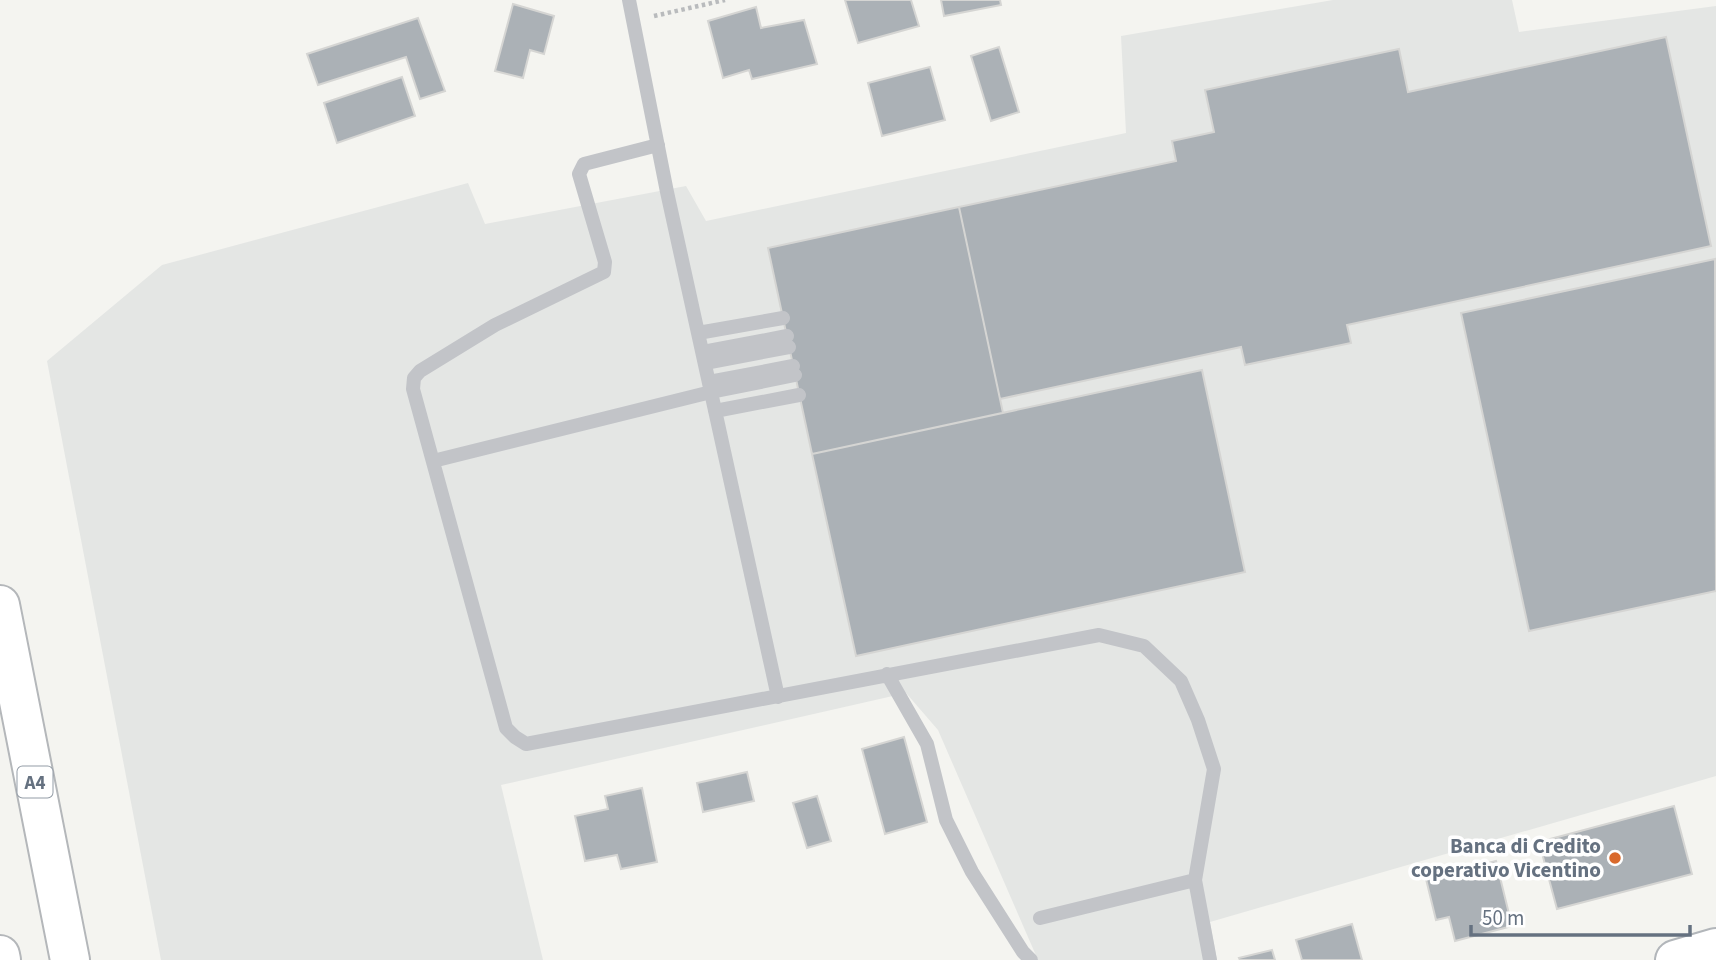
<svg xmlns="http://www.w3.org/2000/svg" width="1716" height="960" font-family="'Source Sans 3',sans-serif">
<rect width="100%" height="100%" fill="#f4f4f0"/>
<path fill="#e4e6e4" d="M 1333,0 L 1512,0 L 1519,32 L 1716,6 L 1716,776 L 1210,922 L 1217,960 L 1038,960 L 938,730 L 906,693 L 501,785 L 543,960 L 161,960 L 47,361 L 162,265 L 468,183 L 485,224 L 686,186 L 706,221 L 1126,133 L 1121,36 Z"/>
<path fill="#abb1b6" stroke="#d5d5d3" stroke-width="2" d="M 845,0 L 911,0 L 919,26 L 858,43 Z
M 941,0 L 1000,0 L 1001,5 L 944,16 Z
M 513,4 L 554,16 L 544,54 L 530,50 L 523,78 L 495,71 Z
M 756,7 L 761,28 L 804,20 L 817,64 L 752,79 L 749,70 L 723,78 L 708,21 Z
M 418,18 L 445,91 L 420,99 L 406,57 L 318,85 L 307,54 Z
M 1666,37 L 1711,246 L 1347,325 L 1351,343 L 1245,365 L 1241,347 L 1000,399 L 959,207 L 1176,161 L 1172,141 L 1214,132 L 1205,90 L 1399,49 L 1408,92 Z
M 999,47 L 1019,112 L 991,121 L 971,56 Z
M 930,67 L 945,120 L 882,136 L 868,83 Z
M 402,77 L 415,116 L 337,143 L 324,103 Z
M 959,207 L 1003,413 L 812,454 L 768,248 Z
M 1715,259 L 1716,591 L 1529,631 L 1461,313 Z
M 1202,370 L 1245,572 L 856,656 L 812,454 Z
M 904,737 L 927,822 L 885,834 L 862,749 Z
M 747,772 L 754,801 L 703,812 L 697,783 Z
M 642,788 L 657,862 L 621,869 L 617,855 L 585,861 L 575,816 L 608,809 L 605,796 Z
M 817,796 L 831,841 L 807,848 L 793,803 Z
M 1674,806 L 1692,874 L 1557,909 L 1539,842 Z
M 1496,861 L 1512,926 L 1455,941 L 1449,917 L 1436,920 L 1426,879 Z
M 1352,924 L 1362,960 L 1302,960 L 1296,940 Z
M 1272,950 L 1275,960 L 1240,960 L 1239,958 Z"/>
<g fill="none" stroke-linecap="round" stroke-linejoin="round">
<g stroke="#b2b6ba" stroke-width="42">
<path id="secondary" d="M 1675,960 L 1716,948"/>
</g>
<g stroke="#b4b7ba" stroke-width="42">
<path id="highway" d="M 0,605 L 70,960
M 0,955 L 1,960"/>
</g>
<path stroke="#b9bbbd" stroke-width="4.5" stroke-dasharray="3.5 3.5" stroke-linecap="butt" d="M 654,16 L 725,0"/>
<path stroke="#c2c4c8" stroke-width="14" d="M 629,0 L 667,192 L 778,697
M 658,145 L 584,164 L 579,174 L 605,262 L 604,272 L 495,325 L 420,371 L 414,378 L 413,389 L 506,728 L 515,737 L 526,744 L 1099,635 L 1144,646 L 1181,681 L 1198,720 L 1214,769 L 1195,880 L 1040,918
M 698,333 L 783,318
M 703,352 L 787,336
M 705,363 L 789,347
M 709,382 L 793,366
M 715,411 L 799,395
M 433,461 L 711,392 L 795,375
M 887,674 L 927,744 L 946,820 L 972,872 L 1023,952 L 1031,960
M 1195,880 L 1210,960"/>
<use href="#secondary" stroke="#fff" stroke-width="38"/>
<use href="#highway" stroke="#fff" stroke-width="38"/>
</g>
<circle fill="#d9692c" stroke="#fff" stroke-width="2.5" cx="1615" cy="858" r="7"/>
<g text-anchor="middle" stroke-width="7" stroke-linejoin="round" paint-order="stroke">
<rect fill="#fff" stroke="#939ca6" stroke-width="2" x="17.5" y="766.5" width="35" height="31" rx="5"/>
<g font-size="19" font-weight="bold" fill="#657180">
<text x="35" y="789">A4</text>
</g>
<g font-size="21" font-weight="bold" fill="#657180" stroke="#fff" text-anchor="end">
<text x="1601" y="853">Banca di Credito<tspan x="1601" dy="24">coperativo Vicentino</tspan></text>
</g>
</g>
<path d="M1471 925v10h219v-10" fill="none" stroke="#657180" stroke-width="3.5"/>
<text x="1482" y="925" font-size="21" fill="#657180" stroke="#ffffff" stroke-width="5" paint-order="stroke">50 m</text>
</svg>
